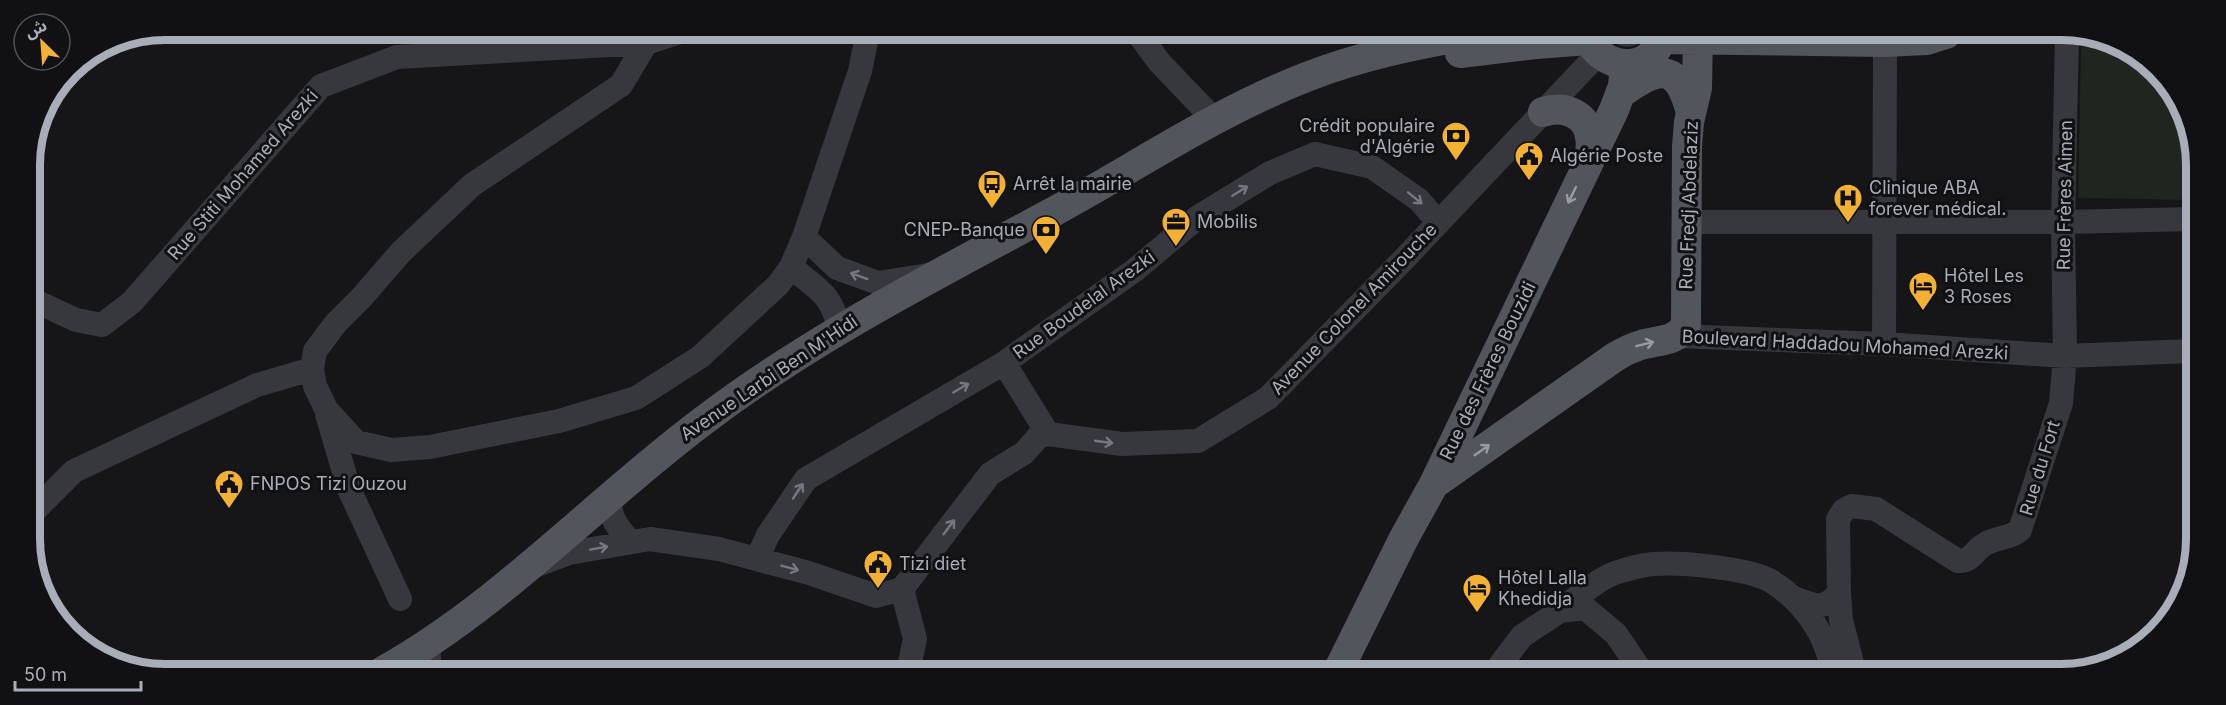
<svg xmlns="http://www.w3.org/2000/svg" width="2226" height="705" font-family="Inter,'Noto Sans Arabic',sans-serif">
<defs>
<pattern id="water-ripples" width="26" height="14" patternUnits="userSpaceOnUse" patternTransform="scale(1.5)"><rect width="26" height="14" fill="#2c353c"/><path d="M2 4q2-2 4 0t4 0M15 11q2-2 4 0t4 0" fill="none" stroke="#485056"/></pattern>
</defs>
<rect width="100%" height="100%" fill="#161618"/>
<path fill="#1e261f" d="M 2081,46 L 2115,47 L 2162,76 L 2193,139 L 2193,200 L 2078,198 Z"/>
<path fill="url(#water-ripples)" d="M 1606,34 L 1648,34 C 1637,51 1617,51 1606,34 Z"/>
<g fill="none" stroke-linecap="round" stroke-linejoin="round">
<path stroke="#37383d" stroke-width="24" d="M 683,31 L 646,43 L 621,85 L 472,185 L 401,252 L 362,297 L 336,323 L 315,351 L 312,369 L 315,386 L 326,409 L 356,442 L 391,450 L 430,447 L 559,421 L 636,398 L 700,357 L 778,285 L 791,267 L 804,237 L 860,71 L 868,32
M 1137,32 L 1160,63 L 1205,110
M 1687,222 L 2063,222 L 2193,219
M 804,237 L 837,268 L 878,283 L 928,275
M 791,267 C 817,289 832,293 839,329
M 31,299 L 76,320 L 102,325 L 132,302 L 321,86 L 397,57 L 646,43 L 652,32
M 1677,336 L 1884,344 L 2065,356 L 2192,351
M 1884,344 L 1885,42
M 1004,363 L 1048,434
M 327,414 L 349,489 L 400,599
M 611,497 C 607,515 619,530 631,542
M 32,513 L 74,471 L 257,385 L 312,369
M 757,559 L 768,535 L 806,479 L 1004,363 L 1135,270 L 1198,217 L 1270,173 L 1315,154 L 1372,167 L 1419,200 L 1438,222
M 537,565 L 569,553 L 650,539 L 719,549 L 809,573 L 876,596 L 902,589 L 990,474 L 1024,453 L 1039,436 L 1048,434 L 1122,444 L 1198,441 L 1268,398 L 1407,256 L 1598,54
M 902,589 L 915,639 L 908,672
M 1839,593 L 1841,620 L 1855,674
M 1793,598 C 1814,605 1822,612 1839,593 L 1838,519 L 1844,510 L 1852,506 L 1876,509 L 1958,561 C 1972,562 1974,550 1985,544 C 1996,537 2010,539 2020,530 L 2061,403 L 2065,356 L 2063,222 L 2067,35
M 1560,611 C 1578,597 1599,577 1621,571 C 1631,568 1643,565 1653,564 C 1680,562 1748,568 1771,581 C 1803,601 1829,636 1832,674
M 425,671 L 429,659 L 428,643
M 1494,673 L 1522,636 L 1560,611 L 1585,608 L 1616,634 L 1643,674"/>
<path stroke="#53555c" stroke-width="30" d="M 1586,33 C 1599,72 1653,76 1663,34
M 1662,39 L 1885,42 L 1927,40 L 1946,34
M 1460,53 L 1536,44 L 1588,40
M 1624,91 C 1662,65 1678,64 1691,113
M 1543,112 C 1564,105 1587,114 1590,137 C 1592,145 1590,153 1589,161
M 1437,482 L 1615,357 C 1623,352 1631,348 1641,345 C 1657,340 1679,342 1686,324 L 1687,147 L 1689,122 L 1697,88 L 1698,34
M 383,671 C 502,604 595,502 703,421 C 812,338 933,277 1053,212 C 1138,166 1218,111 1309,76 C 1366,54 1425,42 1485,33
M 1337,673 L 1404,538 L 1434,484 L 1614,110 L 1623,86 L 1625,64"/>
</g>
<defs><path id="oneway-shaft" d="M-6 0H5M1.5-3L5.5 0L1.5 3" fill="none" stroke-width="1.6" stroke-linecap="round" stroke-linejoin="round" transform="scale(1.5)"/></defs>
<g stroke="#757881">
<use href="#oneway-shaft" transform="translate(1240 191) rotate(-32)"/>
<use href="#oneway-shaft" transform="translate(1415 198) rotate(39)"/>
<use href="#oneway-shaft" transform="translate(859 276) rotate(-160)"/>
<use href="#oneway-shaft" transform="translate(961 388) rotate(-30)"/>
<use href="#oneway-shaft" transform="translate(1104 442) rotate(8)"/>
<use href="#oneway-shaft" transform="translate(798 491) rotate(-56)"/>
<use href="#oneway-shaft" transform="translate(949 527) rotate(-53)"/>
<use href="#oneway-shaft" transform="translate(599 548) rotate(-10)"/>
<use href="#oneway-shaft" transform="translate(790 568) rotate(15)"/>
</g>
<g stroke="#979ba6">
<use href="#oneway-shaft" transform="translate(1572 195) rotate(116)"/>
<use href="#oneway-shaft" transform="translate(1645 344) rotate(-14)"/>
<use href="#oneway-shaft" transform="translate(1482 450) rotate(-35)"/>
</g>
<defs>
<g id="bank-pin" transform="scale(1.5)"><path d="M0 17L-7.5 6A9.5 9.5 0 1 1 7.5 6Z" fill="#f2b134" stroke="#111113"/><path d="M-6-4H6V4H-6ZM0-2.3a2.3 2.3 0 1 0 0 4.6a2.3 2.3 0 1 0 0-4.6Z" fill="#111"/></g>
<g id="civic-pin" transform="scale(1.5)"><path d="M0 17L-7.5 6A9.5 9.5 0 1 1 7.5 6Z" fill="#f2b134" stroke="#111113"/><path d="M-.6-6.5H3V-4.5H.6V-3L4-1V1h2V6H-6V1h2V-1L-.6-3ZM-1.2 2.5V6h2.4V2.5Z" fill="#111"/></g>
<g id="bus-pin" transform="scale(1.5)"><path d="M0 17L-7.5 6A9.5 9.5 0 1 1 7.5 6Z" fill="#f2b134" stroke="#111113"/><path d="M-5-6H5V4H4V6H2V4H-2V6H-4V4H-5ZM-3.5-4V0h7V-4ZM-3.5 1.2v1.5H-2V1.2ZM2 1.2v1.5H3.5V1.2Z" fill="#111"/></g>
<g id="hospital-pin" transform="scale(1.5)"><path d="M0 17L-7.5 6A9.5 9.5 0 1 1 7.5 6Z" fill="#f2b134" stroke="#111113"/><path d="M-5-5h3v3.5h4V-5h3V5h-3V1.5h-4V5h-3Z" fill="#111"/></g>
<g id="office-pin" transform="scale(1.5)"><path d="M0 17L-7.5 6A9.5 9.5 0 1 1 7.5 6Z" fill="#f2b134" stroke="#111113"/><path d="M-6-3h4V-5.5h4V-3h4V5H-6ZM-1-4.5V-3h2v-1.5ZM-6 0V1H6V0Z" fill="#111"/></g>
<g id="hotel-pin" transform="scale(1.5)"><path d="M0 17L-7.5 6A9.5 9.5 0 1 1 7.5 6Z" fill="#f2b134" stroke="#111113"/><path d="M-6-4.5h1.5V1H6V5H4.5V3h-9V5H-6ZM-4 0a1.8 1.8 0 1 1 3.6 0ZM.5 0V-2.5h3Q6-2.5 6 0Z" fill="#111"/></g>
</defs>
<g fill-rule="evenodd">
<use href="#bank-pin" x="1456" y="136"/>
<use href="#civic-pin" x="1529" y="156"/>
<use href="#bus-pin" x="992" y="184"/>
<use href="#hospital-pin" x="1848" y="198"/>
<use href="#office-pin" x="1176" y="222"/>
<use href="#bank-pin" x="1046" y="230"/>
<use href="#hotel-pin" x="1923" y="286"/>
<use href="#civic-pin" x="229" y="484"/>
<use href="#civic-pin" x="878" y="564"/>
<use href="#hotel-pin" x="1477" y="588"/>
</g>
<g text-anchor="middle" stroke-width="6" stroke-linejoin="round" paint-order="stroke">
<g font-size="18" fill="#a8adb8" stroke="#111113" text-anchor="start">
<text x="1435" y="132" text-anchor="end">Crédit populaire<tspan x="1435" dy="21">d'Algérie</tspan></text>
<text x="1550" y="162">Algérie Poste</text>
<text x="1013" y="190">Arrêt la mairie</text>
<text x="1869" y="194">Clinique ABA<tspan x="1869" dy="21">forever médical.</tspan></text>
<text x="1197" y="228">Mobilis</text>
<text x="1025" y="236" text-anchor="end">CNEP-Banque</text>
<text x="1944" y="282">Hôtel Les<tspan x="1944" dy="21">3 Roses</tspan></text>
<text x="250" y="490">FNPOS Tizi Ouzou</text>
<text x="899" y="570">Tizi diet</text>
<text x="1498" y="584">Hôtel Lalla<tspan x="1498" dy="21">Khedidja</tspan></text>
</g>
<g font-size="18" fill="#a8adb8" stroke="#111113">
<text transform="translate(243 175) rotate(-49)" y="6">Rue Stiti Mohamed Arezki</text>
<text transform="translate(2065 195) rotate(-89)" y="6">Rue Frères Aimen</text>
<text transform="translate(1689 205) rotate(-88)" y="6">Rue Fredj Abdelaziz</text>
<text transform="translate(1084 305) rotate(-36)" y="6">Rue Boudelal Arezki</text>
<text transform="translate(1354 309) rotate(-46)" y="6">Avenue Colonel Amirouche</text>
<text transform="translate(1845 345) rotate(3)" y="6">Boulevard Haddadou Mohamed Arezki</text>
<text transform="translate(1488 371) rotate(-64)" y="6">Rue des Frères Bouzidi</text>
<text transform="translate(769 378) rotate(-34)" y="6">Avenue Larbi Ben M'Hidi</text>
<text transform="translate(2040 468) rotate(-73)" y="6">Rue du Fort</text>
</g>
</g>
<path d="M0 0H2226V705H0ZM165 40H2061A125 125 0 0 1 2186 165V539A125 125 0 0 1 2061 664H165A125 125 0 0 1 40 539V165A125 125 0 0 1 165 40Z" fill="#111113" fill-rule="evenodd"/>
<path fill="none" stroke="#a8adb8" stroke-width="8" d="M165 40H2061A125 125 0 0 1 2186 165V539A125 125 0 0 1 2061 664H165A125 125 0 0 1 40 539V165A125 125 0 0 1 165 40Z"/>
<g transform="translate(42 42) rotate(335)"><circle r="28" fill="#111113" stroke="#4d4f55" stroke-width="1.5"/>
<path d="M0-4.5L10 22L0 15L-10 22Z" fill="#f2b134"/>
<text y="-9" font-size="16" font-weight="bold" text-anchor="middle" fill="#a8adb8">ش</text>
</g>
<path d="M15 681v9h126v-9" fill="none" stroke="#a8adb8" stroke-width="3"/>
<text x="24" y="681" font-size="18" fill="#a8adb8" stroke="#111113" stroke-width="4.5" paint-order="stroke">50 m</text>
</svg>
